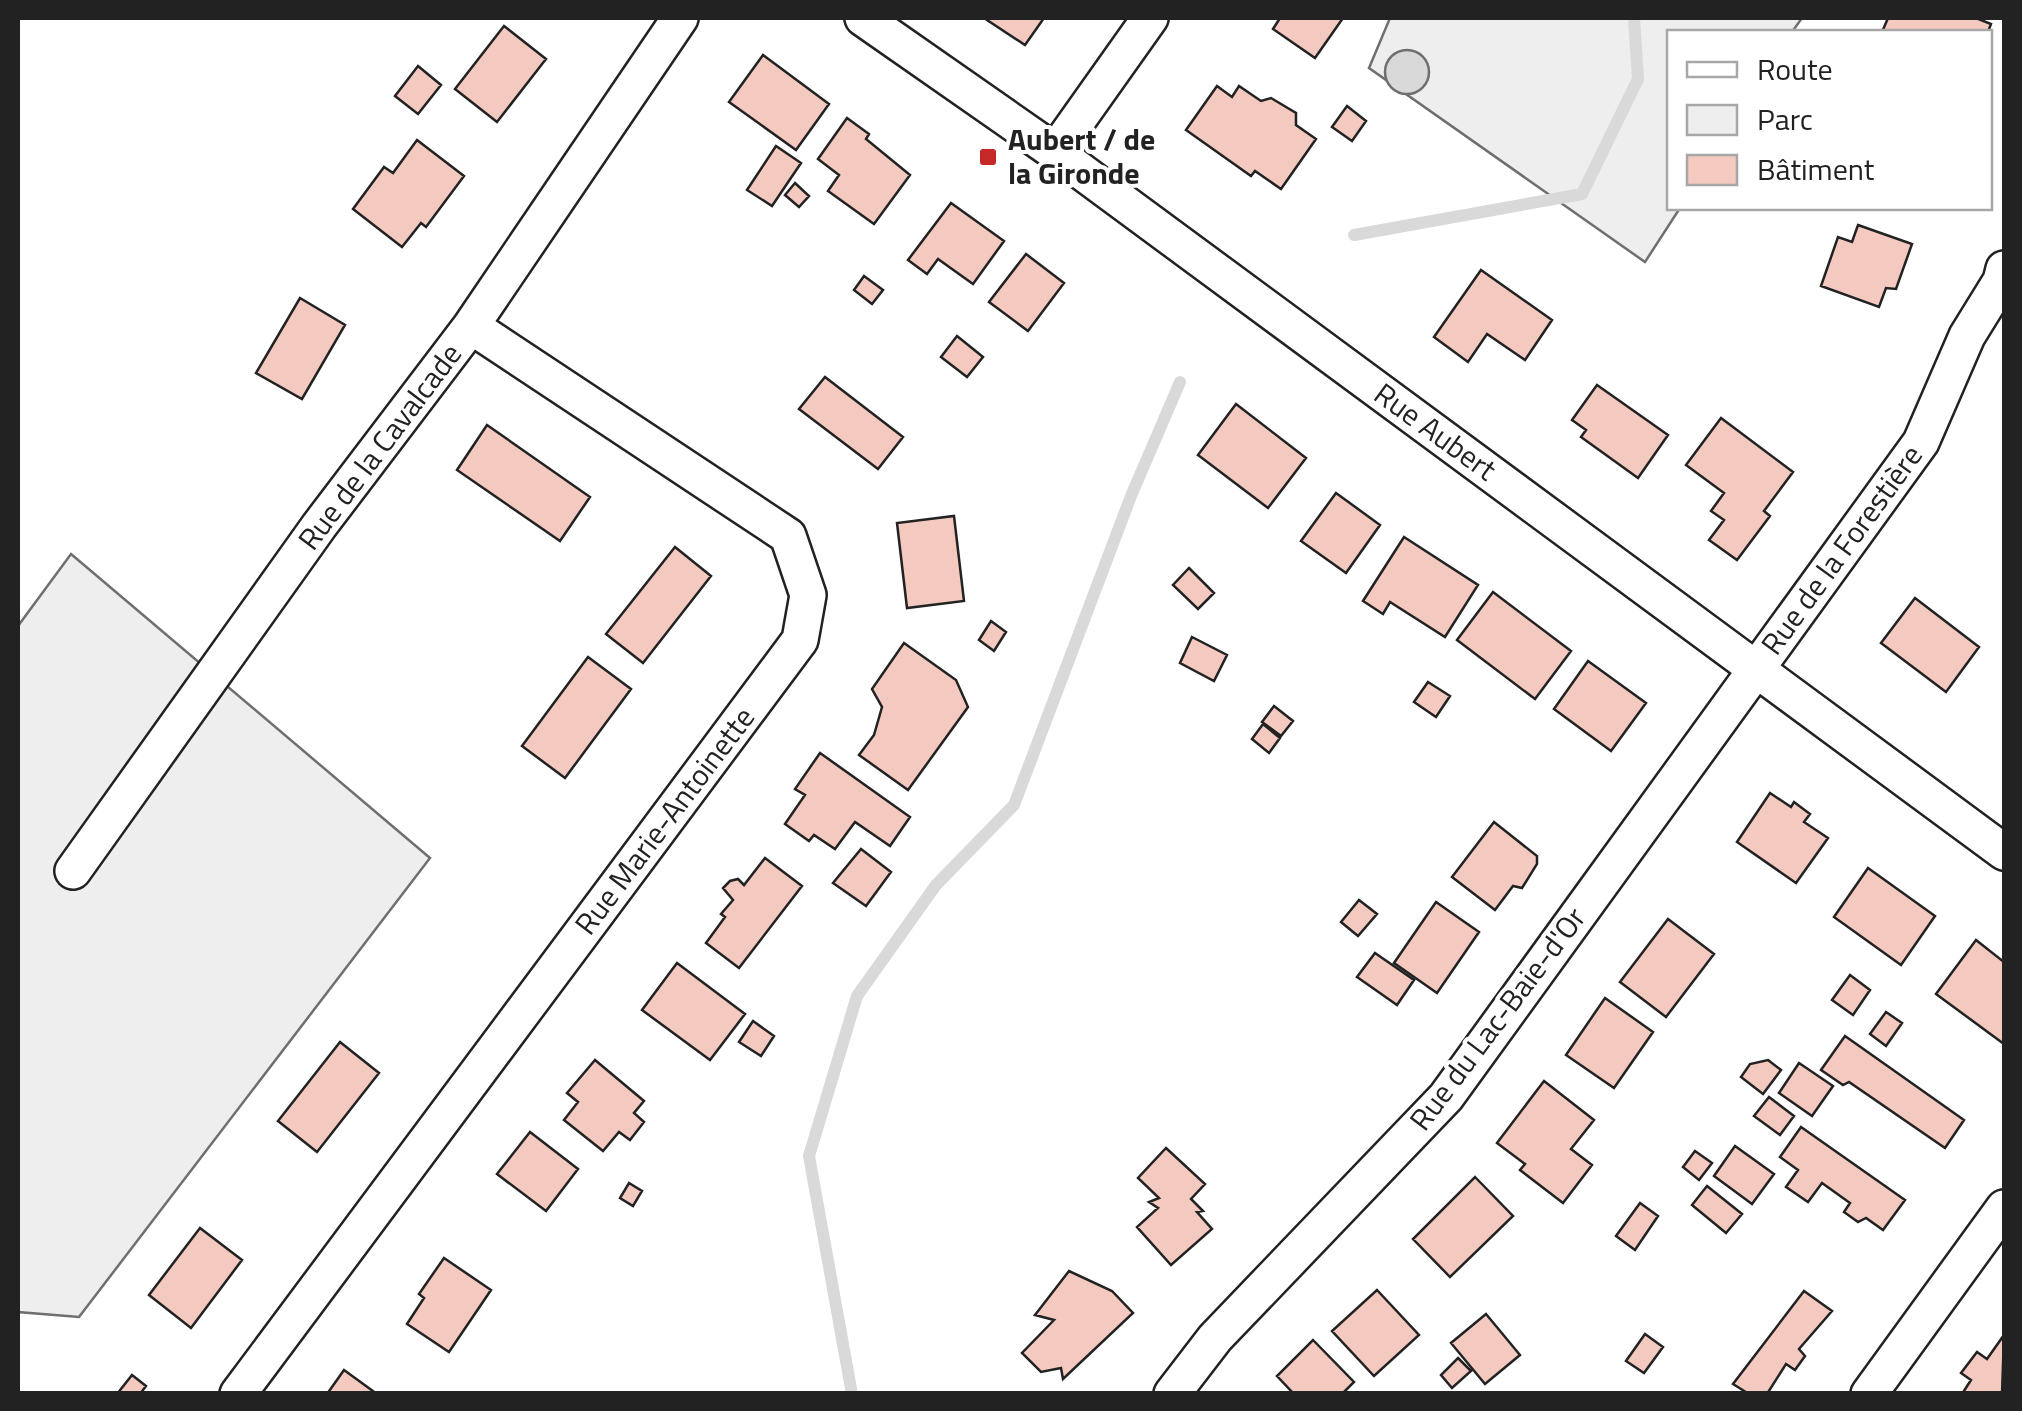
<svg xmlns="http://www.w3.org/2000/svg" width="2022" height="1411" font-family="'Titillium Web',sans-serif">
<rect width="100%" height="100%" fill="#fff"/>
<path fill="#eee" stroke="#6f6f6f" stroke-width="2.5" d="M 1390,18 L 1802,18 L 1792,32 L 1670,32 L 1670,208 L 1680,208 L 1645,262 L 1369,68 Z
M 71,554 L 430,858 L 79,1317 L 18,1312 L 18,626 Z"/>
<path fill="#d9d9d9" stroke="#6f6f6f" stroke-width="2.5" d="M1385 72a22 22 0 1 1 44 0a22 22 0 1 1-44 0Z"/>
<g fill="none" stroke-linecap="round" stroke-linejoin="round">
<path stroke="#d9d9d9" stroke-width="12" d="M 1354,235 L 1582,194 L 1638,79 L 1634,18
M 852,1394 L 809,1156 L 857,996 L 936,885 L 1014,805 L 1131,496 L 1180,382"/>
</g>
<path fill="#f3c9c0" stroke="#222" stroke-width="2.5" d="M 984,18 L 1044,18 L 1025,45 Z
M 1280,18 L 1343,18 L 1315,58 L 1273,29 Z
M 1888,18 L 1976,18 L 1991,24 L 1988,32 L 1882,32 Z
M 504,26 L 546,59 L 497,122 L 455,89 Z
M 763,55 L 829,104 L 796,150 L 729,102 Z
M 418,66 L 441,85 L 418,114 L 395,96 Z
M 1217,86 L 1232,97 L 1239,86 L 1261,101 L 1271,98 L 1296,113 L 1296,125 L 1316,139 L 1281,189 L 1255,171 L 1251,176 L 1186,130 Z
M 1347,106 L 1366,121 L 1352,141 L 1332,127 Z
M 847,118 L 869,134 L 866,139 L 910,175 L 874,224 L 828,191 L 839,175 L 818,159 Z
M 417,140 L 464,176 L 426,227 L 421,223 L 402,247 L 353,209 L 384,167 L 393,173 Z
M 776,146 L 801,163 L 772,206 L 747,190 Z
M 795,183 L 809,196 L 799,207 L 785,195 Z
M 951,203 L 1004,241 L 973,284 L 938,259 L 927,274 L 908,260 Z
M 1858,225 L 1912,244 L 1896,289 L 1886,288 L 1879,307 L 1821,286 L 1838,237 L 1852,242 Z
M 1026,254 L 1064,283 L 1028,331 L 989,302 Z
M 1481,270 L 1552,320 L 1525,360 L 1487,334 L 1468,362 L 1434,337 Z
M 864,276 L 883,290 L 872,304 L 854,290 Z
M 300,298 L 345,325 L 302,399 L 256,373 Z
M 957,336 L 983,357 L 967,377 L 941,357 Z
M 825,377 L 903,437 L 878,469 L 799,409 Z
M 1597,385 L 1668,435 L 1638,478 L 1581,437 L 1586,430 L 1572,420 Z
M 1236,404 L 1306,458 L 1268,508 L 1198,455 Z
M 1721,418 L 1793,472 L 1764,511 L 1770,516 L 1737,560 L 1709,540 L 1724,520 L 1711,511 L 1724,493 L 1686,465 Z
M 487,425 L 590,497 L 560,541 L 457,470 Z
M 1336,493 L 1380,525 L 1346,573 L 1301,541 Z
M 954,516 L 964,601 L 907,608 L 897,523 Z
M 1404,537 L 1478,585 L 1445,637 L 1390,602 L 1383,614 L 1363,601 Z
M 675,547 L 711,576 L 643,663 L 606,634 Z
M 1189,568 L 1214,593 L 1198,609 L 1173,585 Z
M 1493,592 L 1571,651 L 1535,699 L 1457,640 Z
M 1915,598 L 1979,647 L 1946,692 L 1881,643 Z
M 991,621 L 1006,632 L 994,651 L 979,640 Z
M 1192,637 L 1227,655 L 1214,681 L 1180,663 Z
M 904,643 L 956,680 L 968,707 L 908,790 L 859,755 L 874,735 L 882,707 L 872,689 Z
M 588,657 L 631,689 L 565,778 L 522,746 Z
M 1588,661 L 1646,703 L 1611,751 L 1554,709 Z
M 1428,682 L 1450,696 L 1436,717 L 1414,702 Z
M 1274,706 L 1293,721 L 1281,736 L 1262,722 Z
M 1263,724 L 1280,738 L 1269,753 L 1252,739 Z
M 820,753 L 910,817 L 890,846 L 855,822 L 835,849 L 814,835 L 809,841 L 785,824 L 805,795 L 795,789 Z
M 1770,793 L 1791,807 L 1794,802 L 1810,814 L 1804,822 L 1828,838 L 1796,883 L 1737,842 Z
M 1494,822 L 1537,856 L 1537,864 L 1522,888 L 1513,886 L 1495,910 L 1452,877 Z
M 861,849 L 891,872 L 866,906 L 833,883 Z
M 765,858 L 802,886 L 739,968 L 706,943 L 725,917 L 721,914 L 733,900 L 723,888 L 730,881 L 738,879 L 744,885 Z
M 1868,868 L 1935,916 L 1901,965 L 1834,917 Z
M 1359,900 L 1377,914 L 1358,936 L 1341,922 Z
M 1436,902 L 1479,932 L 1437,993 L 1394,963 Z
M 1668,919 L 1714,954 L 1666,1017 L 1620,982 Z
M 1976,940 L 2004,962 L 2004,1044 L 1936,994 Z
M 1375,953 L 1414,980 L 1397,1005 L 1357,977 Z
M 677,963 L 745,1014 L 710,1060 L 642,1010 Z
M 1850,975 L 1870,990 L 1853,1015 L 1832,1000 Z
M 1605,998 L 1653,1032 L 1614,1088 L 1566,1055 Z
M 1886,1012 L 1902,1023 L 1886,1046 L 1870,1034 Z
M 753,1021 L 774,1036 L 761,1056 L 739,1042 Z
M 1845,1036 L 1964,1120 L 1945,1148 L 1849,1082 L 1843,1085 L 1821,1070 Z
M 340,1042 L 379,1073 L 317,1152 L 278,1121 Z
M 595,1060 L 644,1101 L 634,1113 L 644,1122 L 630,1140 L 619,1132 L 603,1151 L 564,1120 L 578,1102 L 567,1093 Z
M 1768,1060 L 1781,1070 L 1763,1094 L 1741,1077 L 1750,1064 Z
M 1799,1063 L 1833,1086 L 1812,1116 L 1779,1093 Z
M 1544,1081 L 1594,1120 L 1571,1149 L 1592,1165 L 1563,1203 L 1520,1170 L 1525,1164 L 1497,1143 Z
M 1769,1097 L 1794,1116 L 1780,1135 L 1754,1116 Z
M 1801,1127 L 1905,1200 L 1883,1230 L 1866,1218 L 1858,1222 L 1844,1212 L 1850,1203 L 1822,1183 L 1808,1202 L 1786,1187 L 1798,1170 L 1780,1157 Z
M 530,1132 L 578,1169 L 546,1211 L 497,1174 Z
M 1735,1146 L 1774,1174 L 1752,1204 L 1714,1176 Z
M 1166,1148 L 1205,1184 L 1191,1199 L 1203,1211 L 1197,1212 L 1212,1229 L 1171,1265 L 1137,1227 L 1158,1208 L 1149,1202 L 1159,1198 L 1138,1178 Z
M 1695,1151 L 1712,1163 L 1699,1180 L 1683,1167 Z
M 1475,1177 L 1513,1216 L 1450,1277 L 1413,1239 Z
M 629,1183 L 642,1191 L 633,1206 L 620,1198 Z
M 1707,1186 L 1742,1214 L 1726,1233 L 1692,1205 Z
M 1640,1203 L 1658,1216 L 1635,1250 L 1616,1236 Z
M 200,1228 L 242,1260 L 191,1328 L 149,1295 Z
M 444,1258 L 491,1290 L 449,1352 L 407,1324 L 424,1298 L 419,1294 Z
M 1069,1271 L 1112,1291 L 1133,1313 L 1063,1379 L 1061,1368 L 1041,1372 L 1022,1353 L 1054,1320 L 1035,1315 Z
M 1377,1290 L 1419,1335 L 1374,1376 L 1332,1331 Z
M 1804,1291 L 1832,1311 L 1799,1349 L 1805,1356 L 1795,1370 L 1786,1364 L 1767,1394 L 1749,1394 L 1733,1384 Z
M 1486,1314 L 1520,1355 L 1485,1384 L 1451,1343 Z
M 1645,1334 L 1663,1347 L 1644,1373 L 1626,1361 Z
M 2004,1335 L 2002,1394 L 1962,1394 L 1971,1380 L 1961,1373 L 1977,1352 L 1987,1359 Z
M 1313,1340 L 1354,1382 L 1342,1394 L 1294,1394 L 1277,1376 Z
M 1458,1358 L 1471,1371 L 1452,1388 L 1441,1375 Z
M 344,1370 L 377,1394 L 327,1394 Z
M 132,1375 L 146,1386 L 140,1394 L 117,1394 Z"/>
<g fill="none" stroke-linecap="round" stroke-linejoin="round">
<g stroke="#222" stroke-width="40">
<path id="minor" d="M 863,18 L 1055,152 L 2004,852
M 1055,152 L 1150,18
M 73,871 L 319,526 L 471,326 L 680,18
M 238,1394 L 800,640 L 808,595 L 788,536 L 471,326
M 1172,1394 L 1215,1338 L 1446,1097 L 1921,442 L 1967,336 L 2001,281 L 2004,269
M 1869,1394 L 2004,1208"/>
</g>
<use href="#minor" stroke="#fff" stroke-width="35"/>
</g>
<rect fill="#c62828" stroke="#fff" stroke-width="4" x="978" y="147" width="20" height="20" rx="5"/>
<g text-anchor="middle" stroke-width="8" stroke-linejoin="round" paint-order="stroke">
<g font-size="30" font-weight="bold" fill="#222" stroke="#fff" text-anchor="start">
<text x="1008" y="150">Aubert / de<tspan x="1008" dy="34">la Gironde</tspan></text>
</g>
<g font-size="30" fill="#222" stroke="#fff">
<text transform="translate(1435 432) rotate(36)" y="10">Rue Aubert</text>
<text transform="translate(380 447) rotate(-53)" y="10">Rue de la Cavalcade</text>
<text transform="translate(1842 550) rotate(-54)" y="10">Rue de la Forestière</text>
<text transform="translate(665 821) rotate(-53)" y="10">Rue Marie-Antoinette</text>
<text transform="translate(1498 1019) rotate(-53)" y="10">Rue du Lac-Baie-d'Or</text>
</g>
</g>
<rect width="2022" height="1411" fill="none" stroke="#222222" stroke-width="40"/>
<rect x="1667" y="30" width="325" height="180" fill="#ffffff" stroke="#a7a7a7" stroke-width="2.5"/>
<rect x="1687" y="62" width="50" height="15" fill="#ffffff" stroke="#a7a7a7" stroke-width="2.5"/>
<text x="1757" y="80" font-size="30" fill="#222222">Route</text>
<rect x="1687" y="105" width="50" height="30" fill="#eeeeee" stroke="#a7a7a7" stroke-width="2.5"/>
<text x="1757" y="130" font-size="30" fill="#222222">Parc</text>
<rect x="1687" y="155" width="50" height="30" fill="#f3c9c0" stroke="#a7a7a7" stroke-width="2.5"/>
<text x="1757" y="180" font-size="30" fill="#222222">Bâtiment</text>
</svg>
